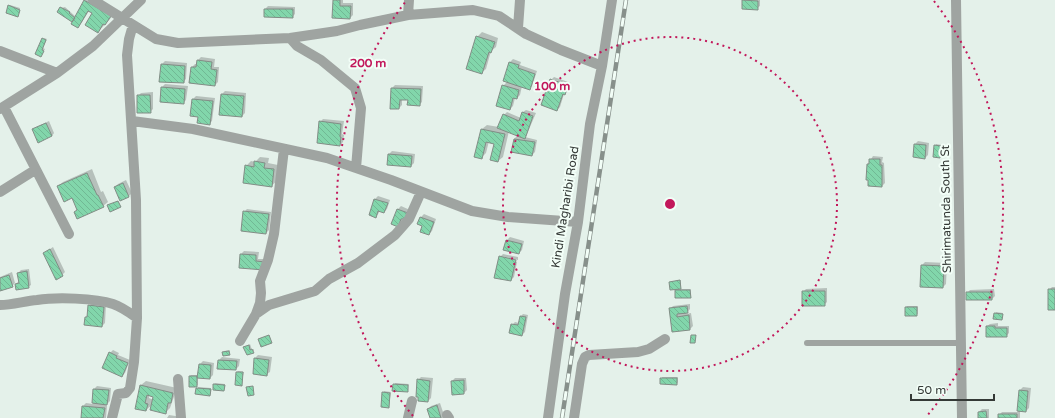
<svg xmlns="http://www.w3.org/2000/svg" width="1055" height="418" font-family="'Varela Round',sans-serif">
<defs>
<pattern id="building-back-hatch" width="6" height="6" patternUnits="userSpaceOnUse"><rect width="6" height="6" fill="#82d6ab"/><path d="M-1 5l2 2M0 0l6 6M5-1l2 2" fill="none" stroke="#71b894"/></pattern>
</defs>
<rect width="100%" height="100%" fill="#e4f1ea"/>
<path fill="#0003" fill-rule="evenodd" d="M 86,0 L 96,0 L 115,11 L 110,19 L 98,32 L 93,13 L 89,11 L 82,22 L 78,27 L 61,8 L 65,7 L 76,17 Z
M 334,0 L 343,0 L 343,3 L 353,3 L 353,15 L 350,18 Z
M 743,0 L 760,0 L 760,6 L 757,8 L 743,8 Z
M 10,5 L 20,8 L 19,14 L 9,6 Z
M 268,6 L 295,7 L 295,14 L 292,17 L 265,16 L 265,9 Z
M 482,32 L 498,38 L 496,47 L 491,51 L 486,69 L 481,73 L 477,37 Z
M 44,38 L 47,39 L 43,48 L 45,49 L 41,56 Z
M 201,57 L 215,59 L 214,67 L 219,67 L 218,82 L 215,85 L 192,67 L 195,64 L 198,64 L 198,60 Z
M 513,59 L 521,62 L 520,65 L 537,71 L 532,86 L 529,89 L 522,86 L 520,95 L 517,98 L 515,98 L 513,106 L 510,109 L 503,86 L 507,82 L 504,80 L 510,62 Z
M 165,61 L 187,63 L 186,79 L 183,82 L 162,64 Z
M 554,77 L 571,83 L 570,85 L 552,79 Z
M 551,81 L 569,87 L 568,91 L 564,94 L 560,107 L 557,110 Z
M 165,84 L 188,86 L 186,100 L 183,103 L 161,101 L 162,87 Z
M 395,85 L 423,86 L 422,102 L 419,105 L 409,99 L 402,99 L 402,105 L 399,108 L 392,88 Z
M 225,91 L 246,93 L 245,113 L 242,116 L 222,94 Z
M 153,92 L 153,109 L 150,112 L 138,96 L 141,93 Z
M 196,96 L 215,98 L 212,121 L 209,124 L 199,116 L 191,115 L 193,99 Z
M 526,110 L 536,113 L 527,134 L 525,137 L 537,140 L 535,152 L 532,155 L 512,151 L 514,139 L 518,135 L 509,131 L 503,157 L 498,161 L 495,143 L 489,141 L 486,153 L 481,158 L 476,156 L 482,129 L 487,125 L 499,127 L 504,115 L 507,112 L 521,118 L 523,112 Z
M 323,119 L 344,121 L 342,134 L 344,135 L 343,142 L 340,145 L 320,122 Z
M 49,121 L 54,133 L 52,136 L 33,130 L 36,127 Z
M 918,141 L 929,143 L 928,155 L 925,158 L 915,144 Z
M 936,144 L 942,145 L 940,157 L 935,146 Z
M 392,151 L 415,154 L 414,163 L 411,166 L 389,154 Z
M 873,156 L 883,157 L 882,162 L 884,163 L 885,183 L 882,186 L 868,164 Z
M 260,157 L 269,158 L 268,163 L 278,165 L 276,182 L 271,186 L 246,166 L 251,161 L 255,162 Z
M 92,169 L 101,192 L 103,191 L 108,202 L 103,206 L 75,212 L 78,209 L 73,197 L 58,186 L 63,182 Z
M 126,180 L 132,193 L 129,196 L 121,199 L 115,187 L 118,184 Z
M 378,196 L 390,200 L 387,209 L 384,212 L 380,211 L 376,217 L 370,215 L 375,199 Z
M 401,206 L 410,210 L 402,218 L 401,223 L 393,223 L 398,209 Z
M 247,209 L 271,212 L 269,230 L 266,233 L 244,212 Z
M 424,214 L 436,219 L 432,231 L 429,234 L 421,217 Z
M 510,237 L 524,241 L 522,250 L 519,253 L 507,240 Z
M 53,247 L 65,272 L 62,275 L 44,253 Z
M 244,251 L 259,252 L 258,259 L 267,259 L 266,266 L 241,254 Z
M 503,254 L 518,257 L 518,260 L 501,256 Z
M 501,256 L 501,258 L 517,262 L 514,277 L 511,280 L 500,257 Z
M 925,262 L 947,263 L 946,284 L 943,287 L 922,265 Z
M 29,269 L 31,285 L 28,287 L 16,284 L 19,281 L 18,273 L 21,270 Z
M 12,272 L 15,283 L 12,286 L 0,290 L 0,277 Z
M 681,280 L 681,287 L 679,289 L 691,289 L 691,296 L 690,297 L 676,290 L 679,288 L 670,282 Z
M 1052,287 L 1055,287 L 1055,309 L 1049,290 Z
M 827,288 L 827,302 L 824,305 L 803,292 L 806,289 Z
M 994,289 L 995,296 L 992,299 L 967,293 L 970,290 Z
M 92,303 L 106,304 L 105,323 L 102,326 L 86,317 L 88,315 L 89,306 Z
M 690,304 L 690,309 L 686,314 L 691,313 L 693,326 L 690,329 L 673,331 L 670,309 L 673,306 Z
M 907,306 L 918,306 L 918,314 L 916,315 L 906,307 Z
M 996,312 L 1003,313 L 1003,317 L 1002,319 L 995,314 Z
M 523,314 L 528,315 L 525,332 L 522,335 L 512,325 L 515,322 L 519,323 L 520,317 Z
M 998,323 L 998,326 L 1009,326 L 1009,333 L 1006,336 L 987,326 L 990,324 Z
M 250,344 L 252,350 L 254,349 L 254,351 L 247,354 L 245,347 Z
M 113,350 L 119,353 L 118,355 L 130,360 L 125,373 L 122,376 L 110,353 Z
M 230,350 L 229,354 L 223,352 L 224,351 Z
M 258,355 L 272,357 L 270,372 L 267,374 L 255,358 Z
M 222,357 L 240,359 L 239,366 L 236,369 L 218,368 L 219,360 Z
M 203,361 L 214,363 L 213,375 L 210,378 L 198,377 L 198,385 L 196,386 L 190,376 L 191,375 L 198,375 L 200,364 Z
M 238,371 L 244,372 L 241,384 L 237,372 Z
M 421,377 L 433,378 L 431,398 L 428,401 L 418,380 Z
M 662,377 L 678,377 L 678,382 L 677,384 L 661,383 Z
M 455,378 L 466,378 L 467,390 L 464,393 L 452,381 Z
M 146,381 L 177,388 L 170,408 L 165,413 L 153,404 L 146,410 L 136,408 L 141,385 ZM 149,395 L 154,396 L 154,400 L 149,398 Z
M 215,383 L 225,384 L 225,389 L 224,390 L 214,384 Z
M 395,383 L 409,384 L 408,390 L 407,391 L 393,390 Z
M 97,386 L 111,388 L 110,401 L 106,405 L 107,406 L 106,418 L 82,418 L 83,406 L 86,403 L 93,404 L 94,389 Z
M 198,387 L 211,388 L 211,394 L 210,395 L 196,394 Z
M 1023,387 L 1031,388 L 1029,408 L 1026,411 L 1020,410 L 1020,418 L 999,418 L 999,415 L 1002,412 L 1018,412 L 1020,390 Z
M 384,391 L 391,392 L 389,406 L 383,393 Z
M 440,403 L 445,418 L 431,418 L 428,409 L 431,406 Z
M 982,409 L 989,409 L 989,418 L 979,418 L 979,412 Z
M 169,415 L 182,417 L 181,418 L 167,418 Z"/>
<path fill="url(#building-back-hatch)" stroke="#828d86" d="M 84,0 L 111,16 L 105,25 L 103,24 L 98,33 L 85,25 L 92,13 L 88,11 L 78,28 L 71,24 Z
M 333,0 L 340,0 L 340,6 L 351,6 L 350,19 L 332,18 Z
M 742,0 L 758,1 L 758,10 L 742,9 Z
M 8,5 L 20,10 L 18,17 L 6,13 Z
M 60,7 L 70,12 L 69,13 L 75,18 L 72,22 L 57,12 Z
M 264,9 L 293,9 L 293,18 L 264,17 Z
M 476,36 L 495,42 L 491,53 L 489,52 L 482,74 L 466,69 Z
M 42,38 L 46,40 L 42,50 L 44,51 L 41,57 L 35,54 Z
M 197,60 L 212,62 L 211,69 L 217,70 L 215,86 L 189,83 L 191,67 L 196,67 Z
M 509,62 L 519,65 L 518,68 L 535,74 L 530,90 L 503,81 Z
M 161,64 L 185,66 L 184,83 L 159,82 Z
M 550,79 L 568,85 L 565,95 L 563,94 L 557,111 L 541,105 Z
M 502,85 L 519,90 L 517,99 L 513,98 L 510,110 L 496,106 Z
M 161,87 L 185,89 L 184,104 L 160,102 Z
M 391,88 L 421,89 L 420,106 L 407,105 L 408,100 L 400,100 L 399,109 L 390,109 Z
M 221,94 L 244,96 L 242,117 L 219,115 Z
M 137,95 L 150,95 L 151,113 L 137,113 Z
M 192,99 L 213,101 L 210,125 L 197,123 L 198,117 L 190,116 Z
M 522,112 L 533,116 L 525,139 L 497,128 L 503,114 L 519,121 Z
M 319,121 L 341,124 L 340,137 L 341,137 L 340,146 L 317,143 Z
M 46,123 L 52,136 L 38,143 L 32,129 Z
M 481,129 L 505,134 L 498,162 L 490,160 L 494,144 L 486,142 L 482,159 L 474,157 Z
M 514,139 L 535,142 L 532,156 L 511,152 Z
M 914,144 L 926,145 L 925,159 L 913,157 Z
M 934,145 L 941,146 L 940,158 L 933,157 Z
M 388,154 L 412,156 L 411,167 L 387,165 Z
M 869,159 L 880,159 L 880,165 L 882,165 L 882,187 L 868,186 L 868,180 L 866,180 L 867,164 L 869,164 Z
M 254,161 L 265,163 L 264,168 L 274,169 L 272,187 L 243,183 L 245,165 L 254,167 Z
M 87,173 L 97,195 L 98,195 L 104,207 L 77,219 L 74,212 L 77,210 L 72,198 L 64,202 L 57,186 Z
M 123,183 L 129,197 L 120,201 L 114,187 Z
M 374,199 L 388,203 L 384,213 L 378,211 L 376,218 L 369,215 Z
M 118,201 L 121,207 L 110,212 L 107,205 Z
M 397,209 L 408,213 L 406,219 L 401,219 L 398,227 L 391,224 Z
M 243,211 L 269,214 L 266,234 L 241,231 Z
M 420,217 L 434,222 L 429,235 L 420,232 L 422,226 L 417,224 Z
M 506,240 L 522,244 L 519,254 L 503,250 Z
M 50,249 L 63,276 L 56,280 L 43,253 Z
M 240,254 L 256,255 L 256,261 L 265,262 L 264,270 L 239,268 Z
M 499,256 L 516,260 L 511,281 L 494,278 Z
M 921,265 L 944,266 L 943,288 L 920,287 Z
M 27,271 L 29,288 L 16,290 L 15,284 L 19,283 L 17,273 Z
M 9,275 L 13,287 L 0,291 L 0,278 Z
M 680,280 L 681,289 L 670,290 L 669,282 Z
M 1048,289 L 1055,289 L 1055,310 L 1048,310 Z
M 675,290 L 690,290 L 691,298 L 675,298 Z
M 802,291 L 825,291 L 825,306 L 802,306 Z
M 966,292 L 992,292 L 992,300 L 966,300 Z
M 88,305 L 104,307 L 102,327 L 84,325 L 85,317 L 87,317 Z
M 687,306 L 688,313 L 677,314 L 677,317 L 689,315 L 690,330 L 672,332 L 669,308 Z
M 905,307 L 917,307 L 917,316 L 905,316 Z
M 994,313 L 1003,314 L 1002,320 L 993,319 Z
M 520,316 L 526,317 L 522,336 L 509,333 L 511,324 L 518,325 Z
M 986,326 L 995,326 L 995,328 L 1007,328 L 1007,337 L 986,337 Z
M 269,335 L 272,343 L 261,347 L 258,339 Z
M 691,335 L 696,335 L 695,343 L 690,343 Z
M 249,345 L 250,350 L 252,349 L 254,353 L 247,355 L 243,347 Z
M 229,351 L 230,355 L 223,356 L 222,352 Z
M 109,352 L 117,356 L 116,358 L 128,363 L 122,377 L 102,368 Z
M 254,358 L 269,360 L 267,376 L 253,374 Z
M 218,360 L 237,361 L 236,370 L 217,369 Z
M 199,364 L 211,365 L 210,379 L 197,378 Z
M 236,372 L 243,372 L 242,386 L 235,385 Z
M 189,376 L 197,376 L 197,387 L 189,387 Z
M 660,378 L 677,378 L 677,385 L 660,384 Z
M 417,379 L 430,381 L 428,402 L 418,401 L 418,397 L 416,397 Z
M 464,380 L 464,394 L 452,395 L 451,381 Z
M 213,384 L 225,385 L 224,391 L 213,390 Z
M 393,384 L 408,385 L 408,392 L 392,391 Z
M 140,385 L 173,393 L 171,403 L 168,403 L 166,414 L 150,410 L 153,397 L 147,395 L 145,403 L 148,404 L 146,411 L 135,409 Z
M 253,386 L 254,395 L 248,396 L 246,387 Z
M 196,388 L 211,389 L 210,396 L 195,394 Z
M 93,389 L 109,390 L 107,405 L 92,403 Z
M 1019,390 L 1028,391 L 1026,412 L 1017,411 Z
M 382,392 L 390,393 L 389,408 L 381,407 Z
M 437,405 L 441,418 L 430,418 L 427,409 Z
M 82,406 L 105,408 L 103,418 L 81,418 Z
M 986,411 L 987,418 L 978,418 L 978,412 Z
M 998,414 L 1017,414 L 1017,418 L 998,418 Z"/>
<g fill="none" stroke-linecap="round" stroke-linejoin="round">
<path stroke="#9fa4a1" stroke-width="6" d="M 807,343 L 961,343"/>
<path stroke="#9fa4a1" stroke-width="10" d="M 93,0 L 156,39 L 178,43 L 290,38 L 337,31 L 360,25 L 408,15 L 473,10 L 499,16 L 526,34 L 561,50 L 602,66
M 956,0 L 962,418
M 408,15 L 409,0
M 518,28 L 520,0
M 290,38 L 297,46 L 321,60 L 355,88 L 361,108 L 356,168
M 0,51 L 57,73
M 4,107 L 69,234
M 0,109 L 57,73 L 93,46 L 141,0
M 132,121 L 193,129 L 327,158 L 391,180 L 472,211 L 508,217 L 578,222
M 0,192 L 35,170
M 0,305 C 12,305 25,301 37,300 C 56,297 95,298 113,304 C 122,307 130,313 137,318
M 256,314 L 269,305 L 315,291 L 329,279 L 358,263 L 395,235 L 403,226 L 409,219 L 421,192
M 240,341 L 256,314 L 260,303 L 261,293 L 260,281 L 268,260 L 274,234 L 284,149
M 178,379 L 181,418
M 447,415 L 449,418
M 112,418 L 118,394 L 126,393 L 130,388 L 134,362 L 137,318 L 136,200 L 127,55 L 129,39 L 133,25
M 408,418 L 412,401
M 548,418 L 565,294 L 578,222 L 590,124 L 602,66 L 612,0
M 574,418 L 582,364 L 585,357 L 589,355 L 638,352 L 649,349 L 665,339"/>
<g stroke="#87908b" stroke-width="4.5">
<path id="rail" d="M 562,418 L 626,0"/>
</g>
<use href="#rail" stroke="#f2fef7" stroke-width="3" stroke-dasharray="9" stroke-linecap="butt"/>
</g>
<g fill="none" stroke="#c2185b" stroke-width="2" stroke-dasharray="2 4">
<circle cx="670" cy="204" r="167"/>
<path d="M413 416A333 333 0 0 1 406 1M934 1A333 333 0 0 1 927 416"/>
</g>
<g text-anchor="middle" stroke-width="4" stroke-linejoin="round" paint-order="stroke">
<g font-size="12" fill="#343936" stroke="#f2fef7">
<text transform="translate(565 207) rotate(-81)" y="4">Kindi Magharibi Road</text>
<text transform="translate(946 209) rotate(-91)" y="4">Shirimatunda South St</text>
</g>
</g>
<circle cx="670" cy="204" r="6" fill="#c2185b" stroke="#f2fef7" stroke-width="2"/>
<g font-size="12" text-anchor="middle" font-weight="bold" fill="#c2185b" stroke="#f2fef7" stroke-width="4" stroke-linejoin="round" paint-order="stroke">
<text x="368" y="67">200 m</text>
<text x="552" y="90">100 m</text>
</g>
<path d="M911 394v6h83v-6" fill="none" stroke="#343936" stroke-width="2"/>
<text x="917" y="394" font-size="12" fill="#343936" stroke="#f2fef7" stroke-width="3" paint-order="stroke">50 m</text>
</svg>
